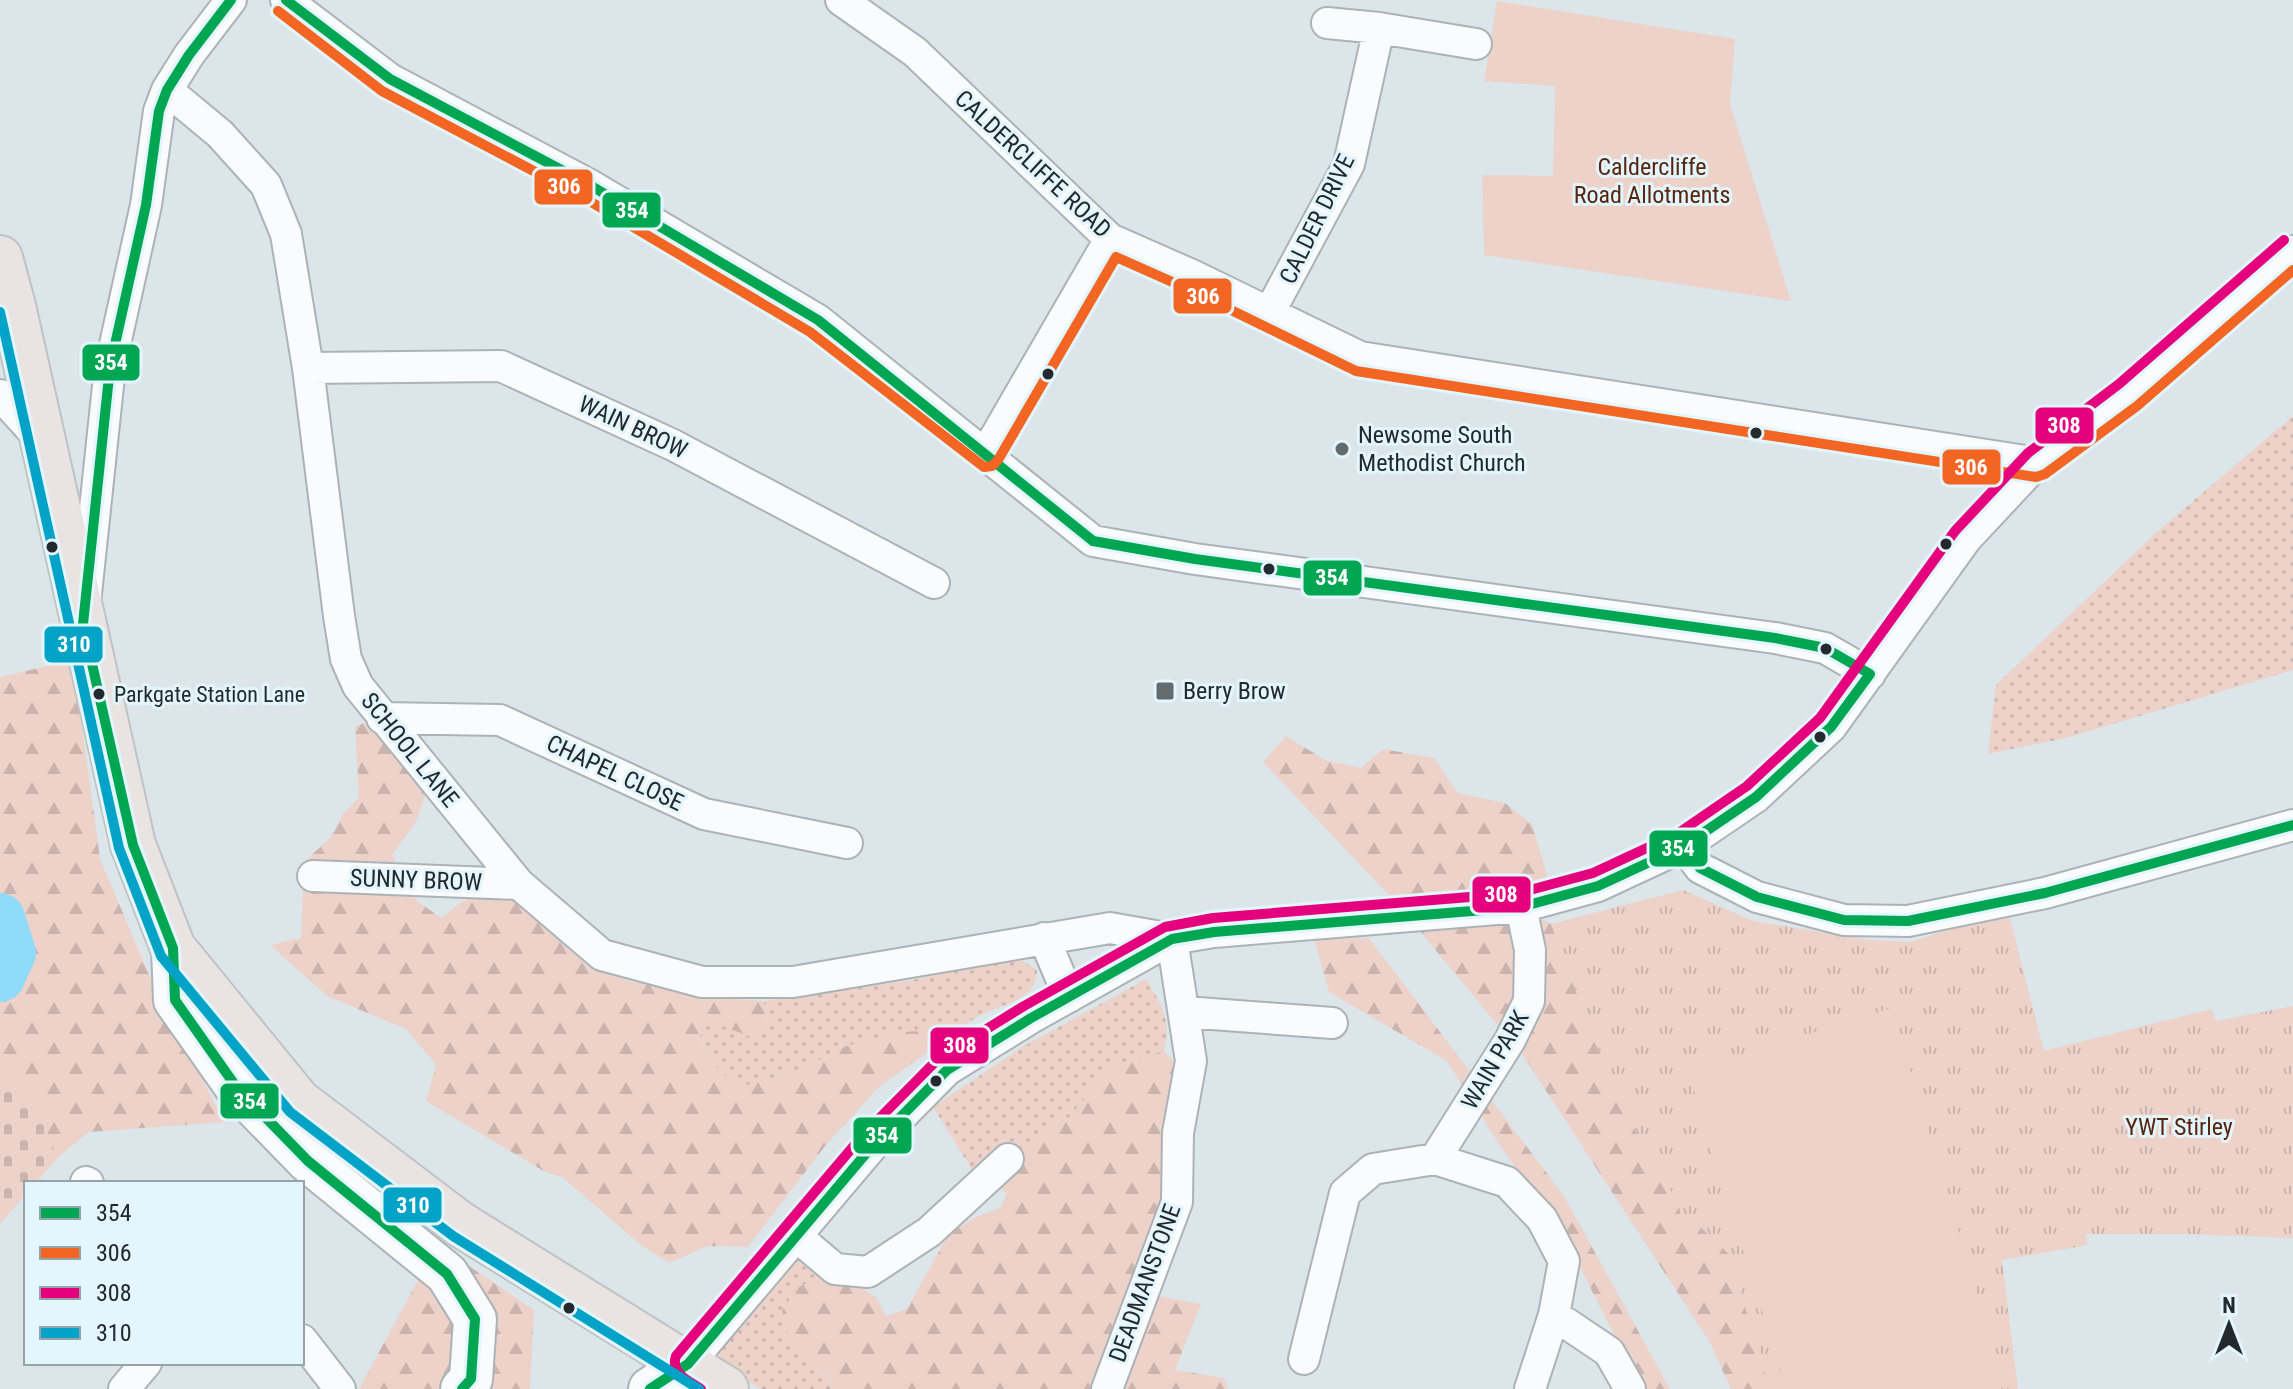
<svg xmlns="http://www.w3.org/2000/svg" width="2293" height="1389" font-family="'Roboto Condensed',sans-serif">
<defs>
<pattern id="grass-dots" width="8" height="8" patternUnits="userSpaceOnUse" patternTransform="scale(2)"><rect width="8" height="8" fill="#ecd2c9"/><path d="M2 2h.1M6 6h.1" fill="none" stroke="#cab4ad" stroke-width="1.8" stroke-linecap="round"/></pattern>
<pattern id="forest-firs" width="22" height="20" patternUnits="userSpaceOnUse" patternTransform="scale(2)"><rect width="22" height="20" fill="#ecd2c9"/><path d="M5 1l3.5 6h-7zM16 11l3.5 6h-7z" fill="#cab4ad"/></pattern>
<pattern id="cemetery-stones" width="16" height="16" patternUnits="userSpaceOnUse" patternTransform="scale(2)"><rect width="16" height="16" fill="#ecd2c9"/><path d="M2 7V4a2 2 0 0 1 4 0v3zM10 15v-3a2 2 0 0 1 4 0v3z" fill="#cab4ad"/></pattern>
<pattern id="park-tufts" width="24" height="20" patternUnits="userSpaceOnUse" patternTransform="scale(2)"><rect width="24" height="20" fill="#ecd2c9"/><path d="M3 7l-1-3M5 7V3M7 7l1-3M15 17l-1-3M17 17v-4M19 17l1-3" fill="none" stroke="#cab4ad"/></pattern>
</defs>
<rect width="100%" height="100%" fill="#dce6ea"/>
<path fill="url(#grass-dots)" d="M 2293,416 L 2293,670 L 2066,738 L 1988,754 L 1996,685 L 2157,532 Z
M 1017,958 L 1037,970 C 1037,1003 1000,1003 977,1017 C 966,1023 955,1032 945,1040 L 924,1031 L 843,1047 L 800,1071 L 740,1087 C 713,1070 706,1054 697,1024 L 707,1020 L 759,1039 L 768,1024 L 764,1001 L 907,981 Z
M 1146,979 C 1163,1007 1171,1018 1164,1051 L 1111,1068 L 1069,1117 L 1036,1135 L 1008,1194 L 971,1168 L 933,1107 L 1022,1047 Z
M 801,1253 L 825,1276 L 815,1369 L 832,1379 L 831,1389 L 761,1389 L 712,1359 L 746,1322 L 779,1271 Z"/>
<path fill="url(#forest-firs)" d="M 73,660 L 100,859 L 151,979 L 224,1122 L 89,1132 L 57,1158 L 34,1100 L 0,1075 L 0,677 Z
M 375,718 L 416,774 L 426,794 L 416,822 L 392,855 L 417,901 L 441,918 C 463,901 480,884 508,896 L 589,967 L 632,982 L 676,988 L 719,998 L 764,1001 L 768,1024 L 759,1040 L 707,1020 L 697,1024 C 706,1055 713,1070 740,1087 L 800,1071 L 843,1047 L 897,1032 L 924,1031 L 945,1040 L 879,1087 L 825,1146 L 748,1247 L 708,1246 L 669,1263 L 642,1246 L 562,1177 L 547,1173 L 426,1101 L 436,1065 L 406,1029 L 327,996 L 270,945 L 301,938 L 304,862 L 331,837 L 342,815 L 359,797 L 355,727 Z
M 1286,736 L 1325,760 L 1361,768 L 1383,749 L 1434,758 L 1458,793 L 1505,803 L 1532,824 L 1550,885 L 1509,894 L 1397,904 L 1263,762 Z
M 1542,919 L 1551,924 L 1591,1032 L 1685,1212 L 1729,1254 L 1770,1389 L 1731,1389 L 1709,1341 L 1524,1057 L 1419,930 Z
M 1369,938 L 1564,1196 L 1670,1389 L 1647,1389 L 1618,1342 L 1560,1228 L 1502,1149 L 1447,1061 L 1329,992 L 1314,939 Z
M 1164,1051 L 1178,1066 L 1166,1191 L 1131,1291 L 1201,1304 L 1175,1370 L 1224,1378 L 1228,1389 L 831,1389 L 832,1378 C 794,1356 791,1353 782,1310 L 798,1287 L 825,1276 L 849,1280 L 860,1287 L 876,1297 L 886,1316 L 907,1309 L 948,1235 L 974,1218 L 1000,1208 L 1036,1135 L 1069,1117 L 1111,1068 Z
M 469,1266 L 534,1310 L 530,1389 L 359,1389 L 419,1278 Z"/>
<path fill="url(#cemetery-stones)" d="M 0,1075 L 34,1100 L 57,1158 L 36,1183 L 26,1183 L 26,1194 L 0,1224 Z"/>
<path fill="url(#park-tufts)" d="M 1683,890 L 1753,921 L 1869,940 L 1910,942 L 2008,911 L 2044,1051 L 2211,1009 L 2216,1021 L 2293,1006 L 2293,1238 L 2183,1234 L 2086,1234 L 2087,1245 L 2002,1260 L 2018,1389 L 1770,1389 L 1729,1254 L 1701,1227 L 1688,1224 L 1681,1217 L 1678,1201 L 1648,1159 L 1591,1032 L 1551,924 Z"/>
<path fill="#ecd2c9" d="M 1497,1 L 1735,39 L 1730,104 L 1791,301 L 1484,255 L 1482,175 L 1553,176 L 1555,86 L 1484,81 Z
M 1892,1008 L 2005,1387 L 1998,1389 L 1786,1389 L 1688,1071 Z"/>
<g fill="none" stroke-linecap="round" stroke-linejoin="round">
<path stroke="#90dbf7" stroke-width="50" d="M 0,918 L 11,953 L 0,977"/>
<g stroke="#acb3b7" stroke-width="34">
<path id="street" d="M 286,0 L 390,79 L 588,184 L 818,320 L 1093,541 L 1195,559 L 1775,638 L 1825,648 L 1870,674
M 841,0 L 915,52 L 1110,239 L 1194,276 L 1360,357 L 2037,463
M 1327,23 L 1379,28
M 167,90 L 220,134 L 266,185 L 286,234 L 308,368 L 339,616 L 346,659 L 358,686 L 519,884 L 602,955 L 702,982 L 793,982 L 1110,928 L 1172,939
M 1268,315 L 1349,164 L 1379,28 L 1476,44
M 308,368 L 501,366 L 673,445 L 934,583
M 0,395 L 40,439
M 986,453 L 1110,239
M 86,594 L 110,367 L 146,205 L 159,111 L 167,90 L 189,55 L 231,0
M 382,718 L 500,720 L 704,814 L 847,843
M 1684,846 L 1700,868 L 1757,897 L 1844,920 L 1908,921 L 2045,893 L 2293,825
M 313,876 L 519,884
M 1044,938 L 1069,997
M 1185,1012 L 1332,1023
M 1435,1159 L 1510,1040 L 1529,1001 L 1530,950 L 1521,907
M 86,1182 L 88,1183
M 795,1235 L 835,1269 L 868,1272 L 929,1232 L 1008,1159
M 1554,1315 L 1609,1352 L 1630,1389
M 302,1340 L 340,1389
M 1304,1359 L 1345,1193 L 1373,1169 L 1435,1159 L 1507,1182 L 1542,1219 L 1564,1261 L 1554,1315 L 1530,1389
M 688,1364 L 874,1144 L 947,1070 L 1031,1018 L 1172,939 L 1214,932 L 1521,907 L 1598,886 L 1684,846 L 1756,797 L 1831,727 L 1966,539 L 2037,463 L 2128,395 L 2293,251
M 124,1389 L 146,1363
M 1107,1389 L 1177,1202 L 1178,1133 L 1191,1061 L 1172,939"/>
</g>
<g stroke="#acb3b7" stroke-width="46">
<path id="secondary" d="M 173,948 L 175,1000 L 237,1088 L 308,1161 L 447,1274 L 475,1319 L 471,1379 L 462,1389
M 650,1389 L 688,1364"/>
</g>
<g stroke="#bec3c6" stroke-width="48">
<path id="primary" d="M 0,258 L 13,306 L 133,845 L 173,948 L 298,1101 L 460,1224 L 726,1389"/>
</g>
<use href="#street" stroke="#fafbfc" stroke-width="30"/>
<use href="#secondary" stroke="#fafbfc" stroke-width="42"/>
<use href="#primary" stroke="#e9e3e1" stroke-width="44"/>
<g stroke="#e3f5fd" stroke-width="16">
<path id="bus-1" d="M 231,0 L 189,55 L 167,90 L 159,111 L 146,205 L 110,367 L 83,624 L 133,845 L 173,948 L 175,1000 L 237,1088 L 308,1161 L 447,1274 L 475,1319 L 471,1379 L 462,1389
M 286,0 L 390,79 L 588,184 L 818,320 L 1093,541 L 1195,559 L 1775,638 L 1825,648 L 1870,674 L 1831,727 L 1756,797 L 1684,846 L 1598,886 L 1521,907 L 1214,932 L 1172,939 L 1031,1018 L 947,1070 L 874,1144 L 688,1364 L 650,1389
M 1684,846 L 1700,868 L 1757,897 L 1844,920 L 1908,921 L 2045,893 L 2293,825"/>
</g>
<g stroke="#e3f5fd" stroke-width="16">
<path id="bus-2" d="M 278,11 L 382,91 L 581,196 L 810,332 L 984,467 L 992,466 L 998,460 L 1116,257 L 1188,289 L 1356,371 L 2036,477 L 2045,474 L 2137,406 L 2293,270"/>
</g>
<g stroke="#e3f5fd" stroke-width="16">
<path id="bus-3" d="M 701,1389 C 688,1380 670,1374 676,1356 L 863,1135 L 938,1059 L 1024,1006 L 1165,927 L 1213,918 L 1519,893 L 1593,873 L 1677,834 L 1747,786 L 1820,718 L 1955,531 L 2028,453 L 2119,384 L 2284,240"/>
</g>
<g stroke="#e3f5fd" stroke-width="16">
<path id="bus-4" d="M 0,312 L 119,848 L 161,956 L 290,1112 L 453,1236 L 699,1389"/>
</g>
<use href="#bus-1" stroke="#00a651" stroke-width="10"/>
<use href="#bus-2" stroke="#f26522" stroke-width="10"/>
<use href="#bus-3" stroke="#e5007d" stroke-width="10"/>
<use href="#bus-4" stroke="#02a3c6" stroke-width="10"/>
</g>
<g fill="#23292c" stroke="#e3f5fd" stroke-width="3">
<circle cx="1048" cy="374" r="7"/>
<circle cx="1756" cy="433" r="7"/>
<circle cx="1946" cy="544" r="7"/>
<circle cx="52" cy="547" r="7"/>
<circle cx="1269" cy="569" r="7"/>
<circle cx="1826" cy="649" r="7"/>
<circle cx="99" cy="694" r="7"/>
<circle cx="1820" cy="737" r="7"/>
<circle cx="936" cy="1081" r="7"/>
<circle cx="569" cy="1308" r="7"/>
</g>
<g fill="#646b6e" stroke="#e3f5fd" stroke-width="3">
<circle cx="1342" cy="449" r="8"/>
<rect x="1155" y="681" width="20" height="20" rx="4"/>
</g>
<g text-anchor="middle" stroke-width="6" stroke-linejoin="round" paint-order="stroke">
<g font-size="22" fill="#23292c" stroke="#e3f5fd" text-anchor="start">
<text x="114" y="702">Parkgate Station Lane</text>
</g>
<g font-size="24" fill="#23292c" stroke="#e3f5fd">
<text transform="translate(1033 164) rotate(43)" y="8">CALDERCLIFFE ROAD</text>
<text transform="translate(1317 219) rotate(-64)" y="8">CALDER DRIVE</text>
<text transform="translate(633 427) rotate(25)" y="8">WAIN BROW</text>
<text transform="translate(410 750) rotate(51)" y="8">SCHOOL LANE</text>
<text transform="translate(615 773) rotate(25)" y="8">CHAPEL CLOSE</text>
<text transform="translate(416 880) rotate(2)" y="8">SUNNY BROW</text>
<text transform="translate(1495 1060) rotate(-60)" y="8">WAIN PARK</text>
<text transform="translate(1145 1283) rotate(-70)" y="8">DEADMANSTONE</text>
</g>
<g font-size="24" fill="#59250f" stroke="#e3f5fd">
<text x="1652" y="175">Caldercliffe<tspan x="1652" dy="28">Road Allotments</tspan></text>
<text x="2179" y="1135">YWT Stirley</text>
</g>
<g font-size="24" fill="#23292c" stroke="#e3f5fd" text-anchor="start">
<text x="1358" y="443">Newsome South<tspan x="1358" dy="28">Methodist Church</tspan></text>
<text x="1183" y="699">Berry Brow</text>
</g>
</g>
<g stroke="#e3f5fd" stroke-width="3">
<rect x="533" y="168" width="61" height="38" rx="8" fill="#f26522"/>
<rect x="601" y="191" width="61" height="38" rx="8" fill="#00a651"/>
<rect x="1172" y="277" width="61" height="38" rx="8" fill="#f26522"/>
<rect x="81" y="343" width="60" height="39" rx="8" fill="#00a651"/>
<rect x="2034" y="406" width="61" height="39" rx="8" fill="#e5007d"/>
<rect x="1941" y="448" width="61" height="38" rx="8" fill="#f26522"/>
<rect x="1302" y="559" width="61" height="38" rx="8" fill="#00a651"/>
<rect x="43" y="625" width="61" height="39" rx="8" fill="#02a3c6"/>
<rect x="1648" y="829" width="61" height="39" rx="8" fill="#00a651"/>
<rect x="1471" y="875" width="61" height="39" rx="8" fill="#e5007d"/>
<rect x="929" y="1026" width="61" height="39" rx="8" fill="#e5007d"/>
<rect x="219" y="1082" width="61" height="38" rx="8" fill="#00a651"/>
<rect x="852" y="1116" width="61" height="39" rx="8" fill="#00a651"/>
<rect x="382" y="1186" width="61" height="38" rx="8" fill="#02a3c6"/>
</g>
<g font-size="22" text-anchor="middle" font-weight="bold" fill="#fff">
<text x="564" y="194">306</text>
<text x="632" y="218">354</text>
<text x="1203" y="304">306</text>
<text x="111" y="370">354</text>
<text x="2064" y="433">308</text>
<text x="1971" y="475">306</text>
<text x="1332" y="585">354</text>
<text x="74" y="652">310</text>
<text x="1678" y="856">354</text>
<text x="1501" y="902">308</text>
<text x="960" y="1053">308</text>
<text x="250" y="1109">354</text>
<text x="882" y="1143">354</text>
<text x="413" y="1213">310</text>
</g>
<rect x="24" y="1181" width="280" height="184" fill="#e3f5fd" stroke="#96a3a9" stroke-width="2"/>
<rect x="40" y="1207" width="40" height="12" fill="#00a651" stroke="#96a3a9" stroke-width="2"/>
<text x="96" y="1221" font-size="24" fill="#23292c">354</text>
<rect x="40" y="1247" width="40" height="12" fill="#f26522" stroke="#96a3a9" stroke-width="2"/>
<text x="96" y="1261" font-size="24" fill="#23292c">306</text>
<rect x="40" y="1287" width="40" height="12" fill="#e5007d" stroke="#96a3a9" stroke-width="2"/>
<text x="96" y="1301" font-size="24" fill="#23292c">308</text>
<rect x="40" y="1327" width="40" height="12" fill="#02a3c6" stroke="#96a3a9" stroke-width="2"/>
<text x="96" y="1341" font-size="24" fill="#23292c">310</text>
<g transform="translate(2229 1325)" stroke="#e3f5fd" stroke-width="6" paint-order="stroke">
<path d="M0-6L14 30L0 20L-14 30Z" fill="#23292c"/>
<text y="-12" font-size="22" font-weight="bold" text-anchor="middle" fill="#23292c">N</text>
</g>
</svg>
